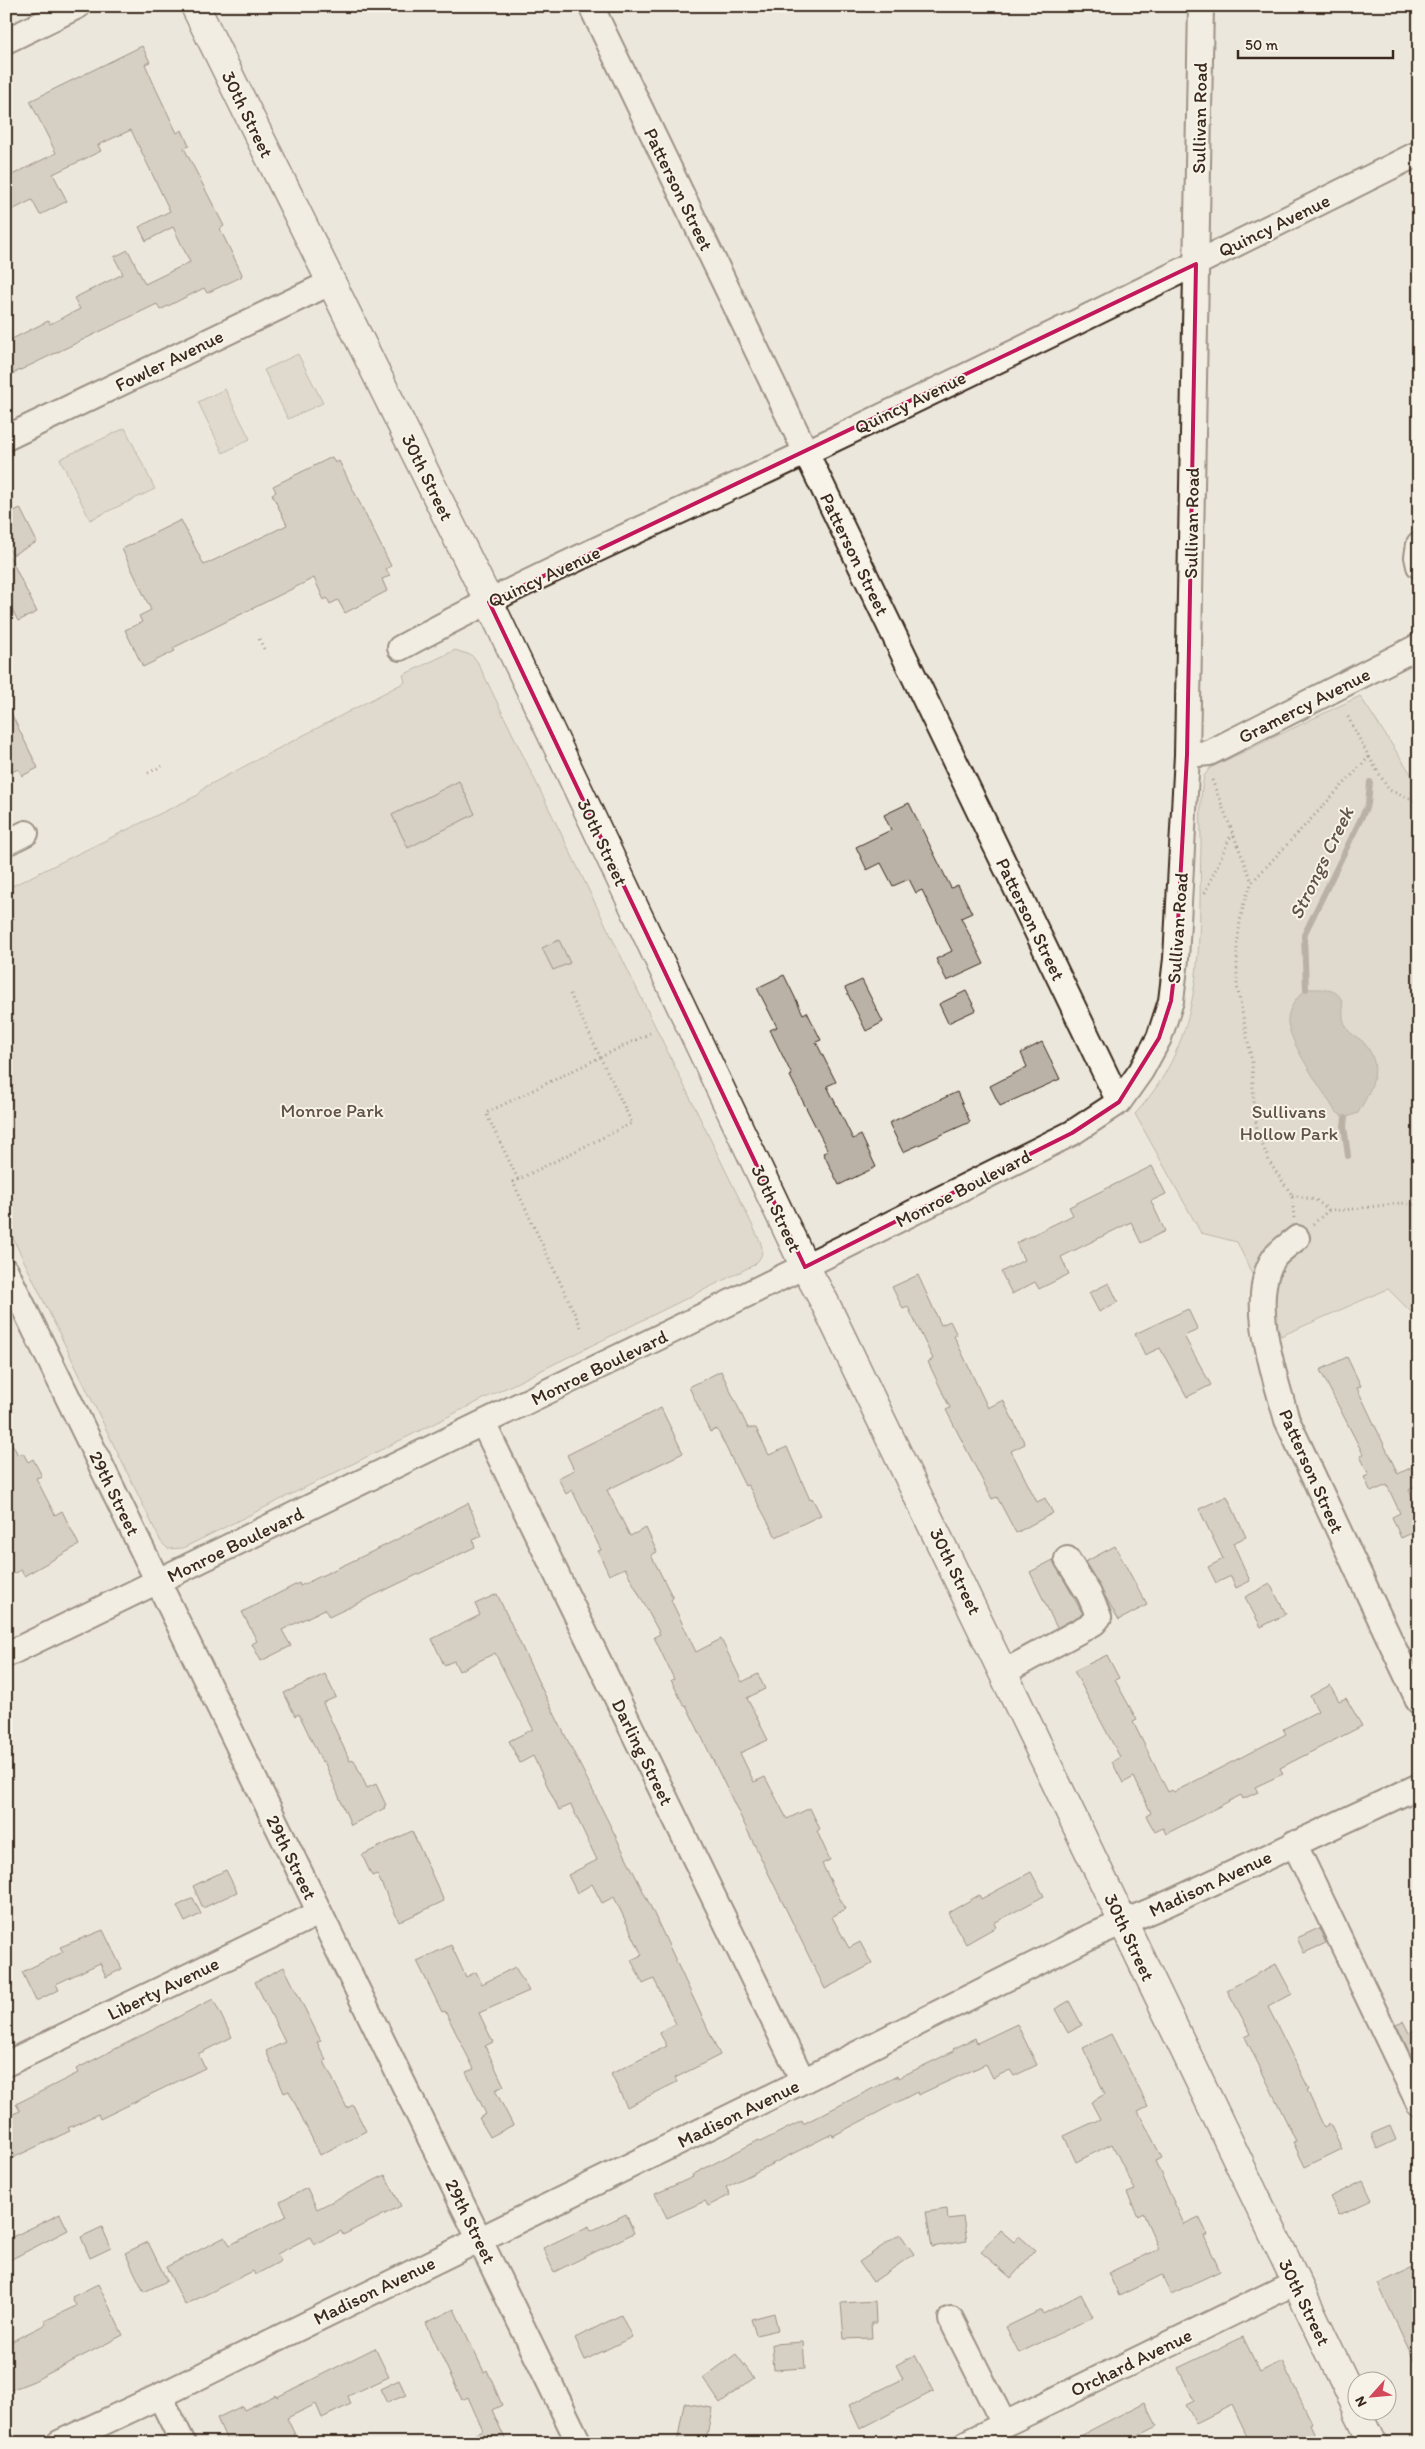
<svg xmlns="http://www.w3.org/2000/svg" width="1425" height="2449" font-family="Itim,sans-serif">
<rect width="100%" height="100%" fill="#ece7dc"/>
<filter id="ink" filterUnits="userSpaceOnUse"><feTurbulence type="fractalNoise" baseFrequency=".02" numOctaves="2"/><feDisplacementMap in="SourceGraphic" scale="10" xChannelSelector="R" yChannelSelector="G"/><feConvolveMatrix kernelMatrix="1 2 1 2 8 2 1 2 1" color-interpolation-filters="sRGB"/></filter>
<g filter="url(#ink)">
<path fill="#cec8bc" stroke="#84796d" d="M 298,354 L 323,403 L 288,419 L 264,370 Z
M 225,389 L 250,439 L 223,453 L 198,402 Z
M 125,428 L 155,489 L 90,520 L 60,459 Z
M 455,650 L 471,655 L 477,661 L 760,1241 C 764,1251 762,1258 754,1265 L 183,1548 L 168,1549 L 161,1542 L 6,1224 L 6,889 L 198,795 L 205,787 L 405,682 L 403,675 Z
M 1360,696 L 1419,786 L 1419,1320 L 1388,1289 L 1281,1336 L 1237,1242 L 1201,1233 L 1135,1114 C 1208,1034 1198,945 1201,845 C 1201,822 1199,798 1204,776 L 1210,768 Z"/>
<path fill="#a89f93" stroke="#7c7064" d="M 1306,989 C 1318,989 1339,987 1342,1002 C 1344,1012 1341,1019 1347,1028 C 1350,1035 1359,1037 1364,1043 C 1385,1067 1371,1090 1358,1113 L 1345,1118 L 1335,1111 C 1324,1092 1285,1038 1288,1018 C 1290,1005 1297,998 1306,989 Z"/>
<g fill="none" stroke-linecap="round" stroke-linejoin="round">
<path stroke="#7c7064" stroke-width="6" d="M 1306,989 L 1304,935 L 1368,804 L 1370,782
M 1345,1118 L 1344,1126 L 1348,1156"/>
</g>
<path fill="#bab2a7" stroke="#3b2a1e" d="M 142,46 L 150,62 L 145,64 L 156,89 L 177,133 L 182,130 L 189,146 L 184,148 L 224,226 L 220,229 L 242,274 L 241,277 L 207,293 L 204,288 L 160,310 L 157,304 L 6,377 L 6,342 L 48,321 L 50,324 L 80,309 L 74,298 L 123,274 L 114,257 L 128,250 L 145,284 L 190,262 L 173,227 L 146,241 L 139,227 L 170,211 L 131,130 L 98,145 L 101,151 L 53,174 L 67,201 L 40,215 L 32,200 L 6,213 L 6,178 L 56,153 L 30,101 Z
M 332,457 L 335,463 L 339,461 L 391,566 L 386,569 L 390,576 L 382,579 L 387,591 L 345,613 L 338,600 L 330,604 L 327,598 L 324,600 L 314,578 L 173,648 L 175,651 L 143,667 L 125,630 L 142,622 L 139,616 L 151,610 L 122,549 L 181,520 L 204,565 L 287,525 L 272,494 L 276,492 L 273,486 Z
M 20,508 L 37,542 L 12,555 L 6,544 L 6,515 Z
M 6,549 L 37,612 L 18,621 L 6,598 Z
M 6,703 L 38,768 L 22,776 L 18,769 L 6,775 Z
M 459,781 L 475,814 L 408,848 L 392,815 Z
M 909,803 L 951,888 L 958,885 L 972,913 L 961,918 L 984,964 L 947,981 L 936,959 L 952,951 L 922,890 L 916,893 L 909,879 L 893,886 L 881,863 L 867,870 L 856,847 L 891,830 L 884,815 Z
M 559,940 L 570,963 L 553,970 L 542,948 Z
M 784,975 L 803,1014 L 807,1012 L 821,1040 L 816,1042 L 836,1082 L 827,1086 L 853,1139 L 861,1135 L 876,1167 L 839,1185 L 823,1153 L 828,1151 L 790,1076 L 792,1075 L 770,1030 L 777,1027 L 757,988 Z
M 862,980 L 883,1022 L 866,1031 L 845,988 Z
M 966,991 L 976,1010 L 948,1023 L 939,1004 Z
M 1042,1042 L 1060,1079 L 1000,1106 L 990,1086 L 1027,1067 L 1021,1053 Z
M 957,1092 L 970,1122 L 903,1152 L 889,1123 Z
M 1152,1166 L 1166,1194 L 1151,1201 L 1165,1231 L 1141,1243 L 1131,1222 L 1061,1257 L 1069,1274 L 1039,1289 L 1035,1282 L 1012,1294 L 1001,1272 L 1024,1260 L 1016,1243 L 1073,1215 L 1069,1207 Z
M 918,1275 L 941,1325 L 950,1321 L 957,1335 L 954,1336 L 988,1408 L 1003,1400 L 1025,1444 L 1011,1451 L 1037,1502 L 1045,1498 L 1053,1513 L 1016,1533 L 997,1497 L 992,1499 L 946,1410 L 950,1408 L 928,1362 L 933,1359 L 908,1307 L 903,1309 L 892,1287 Z
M 1109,1283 L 1118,1302 L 1099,1312 L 1089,1293 Z
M 1188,1309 L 1198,1330 L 1184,1336 L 1211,1385 L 1187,1397 L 1160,1348 L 1145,1355 L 1135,1334 Z
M 1347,1357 L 1361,1386 L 1357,1388 L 1398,1474 L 1414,1466 L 1419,1476 L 1419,1485 L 1409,1490 L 1419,1511 L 1419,1530 L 1401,1538 L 1392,1517 L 1400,1513 L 1387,1485 L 1371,1492 L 1364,1477 L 1369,1475 L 1360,1456 L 1363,1454 L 1320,1370 Z
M 721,1371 L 748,1428 L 756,1428 L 769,1455 L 787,1447 L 810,1500 L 812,1498 L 821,1515 L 776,1537 L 748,1485 L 745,1486 L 717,1429 L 710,1432 L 689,1387 Z
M 661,1408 L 683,1453 L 607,1490 L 630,1536 L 646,1528 L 657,1552 L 651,1555 L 673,1598 L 671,1600 L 696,1652 L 721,1639 L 742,1682 L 758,1674 L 765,1689 L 747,1698 L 768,1740 L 740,1753 L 754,1782 L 765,1777 L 787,1819 L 810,1808 L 820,1829 L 817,1831 L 830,1860 L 822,1864 L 845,1909 L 832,1917 L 849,1948 L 860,1942 L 872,1964 L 825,1989 L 686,1705 L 684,1706 L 671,1680 L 674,1679 L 654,1637 L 660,1634 L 625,1568 L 609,1575 L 598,1551 L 601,1550 L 572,1490 L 566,1494 L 558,1478 L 574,1470 L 567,1455 Z
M 6,1432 L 18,1455 L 23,1453 L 28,1462 L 33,1459 L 42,1476 L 36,1478 L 55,1515 L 62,1511 L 79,1545 L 24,1576 L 21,1570 L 6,1577 Z
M 1227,1496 L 1246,1537 L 1233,1543 L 1250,1581 L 1236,1588 L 1231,1576 L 1216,1583 L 1208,1567 L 1223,1559 L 1199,1509 Z
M 468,1503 L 482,1536 L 473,1540 L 475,1547 L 329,1617 L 325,1609 L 282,1630 L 291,1646 L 261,1661 L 252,1644 L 257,1641 L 242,1612 L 299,1583 L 300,1586 L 386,1545 Z
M 1115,1546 L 1147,1605 L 1119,1620 L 1085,1562 Z
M 1053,1560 L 1083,1614 L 1057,1628 L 1030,1572 Z
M 1270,1584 L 1286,1614 L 1261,1627 L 1245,1597 Z
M 497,1594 L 538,1681 L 648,1901 L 720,2055 L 675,2078 L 677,2082 L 627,2107 L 611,2074 L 667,2046 L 659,2032 L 676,2024 L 654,1979 L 643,1984 L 631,1960 L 642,1955 L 614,1897 L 602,1903 L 592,1884 L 577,1893 L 568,1875 L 597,1860 L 571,1805 L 559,1810 L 533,1756 L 520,1763 L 509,1741 L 533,1729 L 495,1653 L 459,1671 L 454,1661 L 444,1665 L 432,1639 L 480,1615 L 475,1604 Z
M 1107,1655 L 1119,1678 L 1115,1680 L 1137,1720 L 1133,1722 L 1168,1792 L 1172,1790 L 1174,1792 L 1286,1734 L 1283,1729 L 1318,1711 L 1310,1696 L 1330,1685 L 1339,1701 L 1346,1698 L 1362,1726 L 1280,1768 L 1283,1774 L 1255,1787 L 1258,1792 L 1243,1799 L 1241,1795 L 1166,1834 L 1163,1828 L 1155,1832 L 1146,1816 L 1151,1813 L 1134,1777 L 1123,1783 L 1112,1762 L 1120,1757 L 1074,1671 Z
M 325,1674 L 336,1697 L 323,1703 L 350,1761 L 354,1760 L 367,1788 L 376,1784 L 386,1805 L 384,1806 L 385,1808 L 351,1825 L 324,1761 L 322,1762 L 299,1714 L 295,1716 L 284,1693 Z
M 412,1831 L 444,1901 L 399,1922 L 377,1874 L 372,1876 L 362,1855 Z
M 226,1870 L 237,1892 L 203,1908 L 193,1886 Z
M 1031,1872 L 1044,1896 L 994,1923 L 996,1927 L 966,1944 L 948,1913 L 979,1895 L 981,1899 Z
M 193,1898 L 201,1914 L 185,1922 L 177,1906 Z
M 1319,1928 L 1326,1943 L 1304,1953 L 1297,1938 Z
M 103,1930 L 122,1969 L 106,1977 L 100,1963 L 56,1984 L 59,1990 L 36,2001 L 22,1972 L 63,1952 L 60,1947 Z
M 451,1945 L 466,1977 L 476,1972 L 482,1984 L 515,1967 L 529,1991 L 479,2013 L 493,2042 L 485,2046 L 504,2086 L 495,2090 L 513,2125 L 490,2137 L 479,2118 L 486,2114 L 466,2072 L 474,2069 L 445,2011 L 442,2012 L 417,1961 Z
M 1276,1964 L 1292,1994 L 1268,2007 L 1309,2089 L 1307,2090 L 1324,2127 L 1330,2124 L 1342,2149 L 1305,2167 L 1293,2142 L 1296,2141 L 1245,2037 L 1251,2034 L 1227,1990 Z
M 284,1967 L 321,2041 L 317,2042 L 326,2060 L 324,2061 L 347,2108 L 353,2105 L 366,2131 L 320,2155 L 289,2091 L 284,2093 L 266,2051 L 285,2042 L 255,1982 Z
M 213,1999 L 232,2037 L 198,2054 L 205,2068 L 100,2119 L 98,2114 L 68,2128 L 70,2131 L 6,2161 L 6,2117 L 20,2111 L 16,2104 L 78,2073 L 76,2069 Z
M 1069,2001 L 1082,2025 L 1068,2033 L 1055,2009 Z
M 1403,2021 L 1409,2033 L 1419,2028 L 1419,2050 L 1410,2054 L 1396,2024 Z
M 1017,2024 L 1037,2065 L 1014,2076 L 1010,2070 L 993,2078 L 986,2064 L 918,2095 L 917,2092 L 833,2136 L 832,2134 L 726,2187 L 730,2195 L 708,2206 L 705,2201 L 667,2218 L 655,2194 L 693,2177 L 692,2175 L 759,2140 L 760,2142 L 802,2121 L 803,2124 L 897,2076 L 898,2078 L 954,2051 L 953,2049 L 975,2038 L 977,2043 Z
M 1111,2034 L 1148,2106 L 1138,2111 L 1162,2158 L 1155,2161 L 1184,2224 L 1199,2217 L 1208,2235 L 1204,2236 L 1220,2271 L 1171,2294 L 1162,2275 L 1119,2296 L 1108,2273 L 1159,2249 L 1143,2213 L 1138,2216 L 1127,2193 L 1135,2190 L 1112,2144 L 1076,2162 L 1064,2136 L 1100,2119 L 1091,2102 L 1105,2094 L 1083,2048 Z
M 1390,2126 L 1396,2140 L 1377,2149 L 1371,2134 Z
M 385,2175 L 401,2206 L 343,2235 L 341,2231 L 314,2245 L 310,2237 L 277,2254 L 281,2261 L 255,2275 L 253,2271 L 185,2305 L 166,2267 L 225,2237 L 230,2245 L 287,2216 L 280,2202 L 307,2188 L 317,2209 Z
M 1363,2181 L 1372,2200 L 1339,2215 L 1330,2197 Z
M 947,2209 L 948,2219 L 963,2217 L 967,2241 L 932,2247 L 926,2212 Z
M 60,2214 L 68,2230 L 6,2262 L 6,2240 Z
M 626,2214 L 634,2233 L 554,2272 L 543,2248 L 589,2226 L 591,2231 Z
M 102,2227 L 111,2248 L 90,2258 L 81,2237 Z
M 1000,2230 L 1014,2242 L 1019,2236 L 1035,2250 L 1011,2278 L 981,2252 Z
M 900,2234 L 914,2254 L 873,2282 L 859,2262 Z
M 148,2242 L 167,2281 L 144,2292 L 125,2253 Z
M 1412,2268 L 1419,2282 L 1419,2371 L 1378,2284 Z
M 98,2284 L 123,2335 L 34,2381 L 6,2392 L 6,2344 L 46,2324 L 44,2321 L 76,2306 L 72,2297 Z
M 1081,2294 L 1093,2317 L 1019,2353 L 1006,2327 L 1041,2310 L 1043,2314 Z
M 875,2301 L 876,2323 L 871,2323 L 872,2338 L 844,2339 L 841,2303 Z
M 454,2309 L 484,2372 L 487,2370 L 502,2405 L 492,2410 L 507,2443 L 457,2443 L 483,2431 L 468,2397 L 462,2400 L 426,2323 Z
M 774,2313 L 778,2330 L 756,2335 L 751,2319 Z
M 621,2315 L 632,2337 L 585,2360 L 575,2338 Z
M 1243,2337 L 1260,2372 L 1282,2361 L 1312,2423 L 1310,2424 L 1319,2443 L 1250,2443 L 1232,2405 L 1196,2423 L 1186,2405 L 1194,2401 L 1178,2368 Z
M 803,2342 L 805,2368 L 774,2370 L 772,2344 Z
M 375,2348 L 389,2377 L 348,2396 L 351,2404 L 322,2418 L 316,2404 L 287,2418 L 297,2439 L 288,2443 L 228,2443 L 217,2418 L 242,2406 L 244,2410 L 276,2395 L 277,2397 Z
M 736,2354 L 754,2378 L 720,2403 L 703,2378 Z
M 915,2355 L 934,2391 L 860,2429 L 849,2405 L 903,2379 L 896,2365 Z
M 399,2380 L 406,2395 L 387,2403 L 380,2389 Z
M 1145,2402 L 1157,2426 L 1123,2443 L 1066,2443 Z
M 684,2403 L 712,2408 L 706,2443 L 677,2443 Z"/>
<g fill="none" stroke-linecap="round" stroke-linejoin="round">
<g stroke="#3b2a1e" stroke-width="28">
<path id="minor" d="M 591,6 L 1119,1102
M 6,41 L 78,6
M 6,438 L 332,282
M 1419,544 L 1417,557 L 1419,566
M 400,648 C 531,576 670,517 805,453 C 1011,355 1215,255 1419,153
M 1187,755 L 1209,753 L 1419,646
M 6,843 L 26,833
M 1297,1238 C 1290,1244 1279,1251 1274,1258 C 1247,1298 1275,1377 1287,1420 L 1419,1702
M 6,1271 L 579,2443
M 483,1423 L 803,2081
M 6,1655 L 840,1249 L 1072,1133 L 1119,1102 L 1141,1071 L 1159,1038 L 1171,1001 L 1176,959 L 1187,755 L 1201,6
M 1006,1671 L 1094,1623 L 1099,1617 L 1089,1594 L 1067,1559
M 1294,1843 L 1419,2104
M 6,2064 L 319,1913
M 951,2319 L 1004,2424
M 160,2396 L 183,2443
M 59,2443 L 160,2396 L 803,2081 L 1089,1937 L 1169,1903 L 1419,1786
M 966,2443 L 1296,2282"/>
</g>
<g stroke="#3b2a1e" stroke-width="31">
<path id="major" d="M 195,6 L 489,602 L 805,1267 L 824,1301 C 1005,1669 1180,2040 1358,2410
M 1358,2412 L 1373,2443"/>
</g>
<path stroke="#3b2a1e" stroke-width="3" stroke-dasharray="1 4" stroke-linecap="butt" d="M 259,639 L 264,649
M 1369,757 L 1389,790 L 1419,802
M 148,773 L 162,766
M 1212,780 L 1252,882
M 1205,893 L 1232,833
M 570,994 L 632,1123 L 513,1182 L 582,1329
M 518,1179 L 486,1113 L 650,1033
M 1292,1195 L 1316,1200 L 1329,1210 L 1345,1210 L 1401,1203 L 1419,1205
M 1294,1218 L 1292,1195 L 1270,1163 L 1258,1134 L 1254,1112 L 1252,1062 L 1237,986 L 1237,948 L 1240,921 L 1244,902 L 1252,882 L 1369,757 L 1347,715
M 1313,1224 L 1329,1210"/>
<use href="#minor" stroke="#f7f3e8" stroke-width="24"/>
<use href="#major" stroke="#f7f3e8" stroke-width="28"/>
</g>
</g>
<path d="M0 0H1425V2449H0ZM 1196,264 L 1187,755 L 1176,959 L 1171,1001 L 1159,1038 L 1119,1102 L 1072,1133 L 805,1267 L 489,602 Z" fill="#ece7dc" fill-opacity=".55" fill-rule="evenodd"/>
<path fill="none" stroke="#c2185b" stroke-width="4" stroke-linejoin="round" d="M 1196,264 L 1187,755 L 1176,959 L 1171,1001 L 1159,1038 L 1119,1102 L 1072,1133 L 805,1267 L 489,602 Z"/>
<g text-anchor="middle" stroke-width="4" stroke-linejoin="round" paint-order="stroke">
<g font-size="19" fill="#3b2a1e" stroke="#f7f3e8">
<text transform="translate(248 114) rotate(64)" y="7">30th Street</text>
<text transform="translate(1199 118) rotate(-89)" y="7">Sullivan Road</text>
<text transform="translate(679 189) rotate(64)" y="7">Patterson Street</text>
<text transform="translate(1274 225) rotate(-26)" y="7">Quincy Avenue</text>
<text transform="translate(169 360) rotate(-26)" y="7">Fowler Avenue</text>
<text transform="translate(910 402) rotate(-26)" y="7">Quincy Avenue</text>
<text transform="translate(428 477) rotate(64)" y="7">30th Street</text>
<text transform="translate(1191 523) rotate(-89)" y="7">Sullivan Road</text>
<text transform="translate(855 554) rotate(64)" y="7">Patterson Street</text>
<text transform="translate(544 576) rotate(-25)" y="7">Quincy Avenue</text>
<text transform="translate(1304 705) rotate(-27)" y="7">Gramercy Avenue</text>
<text transform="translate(603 842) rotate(65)" y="7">30th Street</text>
<text transform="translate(1031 919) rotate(64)" y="7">Patterson Street</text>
<text transform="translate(1177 928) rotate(-86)" y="7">Sullivan Road</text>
<text transform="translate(963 1188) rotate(-27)" y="7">Monroe Boulevard</text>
<text transform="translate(777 1208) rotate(65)" y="7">30th Street</text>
<text transform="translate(599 1367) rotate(-26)" y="7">Monroe Boulevard</text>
<text transform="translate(1312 1471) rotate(66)" y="7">Patterson Street</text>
<text transform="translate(115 1493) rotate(64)" y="7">29th Street</text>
<text transform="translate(235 1544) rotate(-26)" y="7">Monroe Boulevard</text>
<text transform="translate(956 1571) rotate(64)" y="7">30th Street</text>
<text transform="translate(643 1752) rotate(64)" y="7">Darling Street</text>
<text transform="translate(292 1857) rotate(64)" y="7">29th Street</text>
<text transform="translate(1210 1883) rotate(-25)" y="7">Madison Avenue</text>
<text transform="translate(1130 1937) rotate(65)" y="7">30th Street</text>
<text transform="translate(163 1988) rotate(-26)" y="7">Liberty Avenue</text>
<text transform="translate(738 2113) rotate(-26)" y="7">Madison Avenue</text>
<text transform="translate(471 2221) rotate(64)" y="7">29th Street</text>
<text transform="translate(374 2290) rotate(-26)" y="7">Madison Avenue</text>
<text transform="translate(1305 2302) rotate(64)" y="7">30th Street</text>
<text transform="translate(1131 2362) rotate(-26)" y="7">Orchard Avenue</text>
</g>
<g font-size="19" fill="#605246" stroke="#f7f3e8">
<text x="332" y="1117">Monroe Park</text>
<text x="1289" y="1118">Sullivans<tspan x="1289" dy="22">Hollow Park</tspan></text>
</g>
<g font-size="20" font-style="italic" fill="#615347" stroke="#f7f3e8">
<text transform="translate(1321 863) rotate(-64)" y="7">Strongs Creek</text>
</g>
</g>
<rect width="1425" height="2449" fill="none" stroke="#f7f3e8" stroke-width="25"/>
<rect x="12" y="12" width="1400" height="2424" fill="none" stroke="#3b2a1e" stroke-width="2" filter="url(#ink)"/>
<g transform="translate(1372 2396) rotate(243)"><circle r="24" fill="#f7f3e8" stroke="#aca397"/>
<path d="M0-4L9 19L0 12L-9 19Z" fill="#d1495b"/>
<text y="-8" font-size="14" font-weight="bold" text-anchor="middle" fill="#3b2a1e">N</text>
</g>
<path d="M1238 50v8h155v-8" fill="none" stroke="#3b2a1e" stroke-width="2.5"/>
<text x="1245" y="50" font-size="15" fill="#3b2a1e" stroke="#f7f3e8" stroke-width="4" paint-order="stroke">50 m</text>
</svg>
